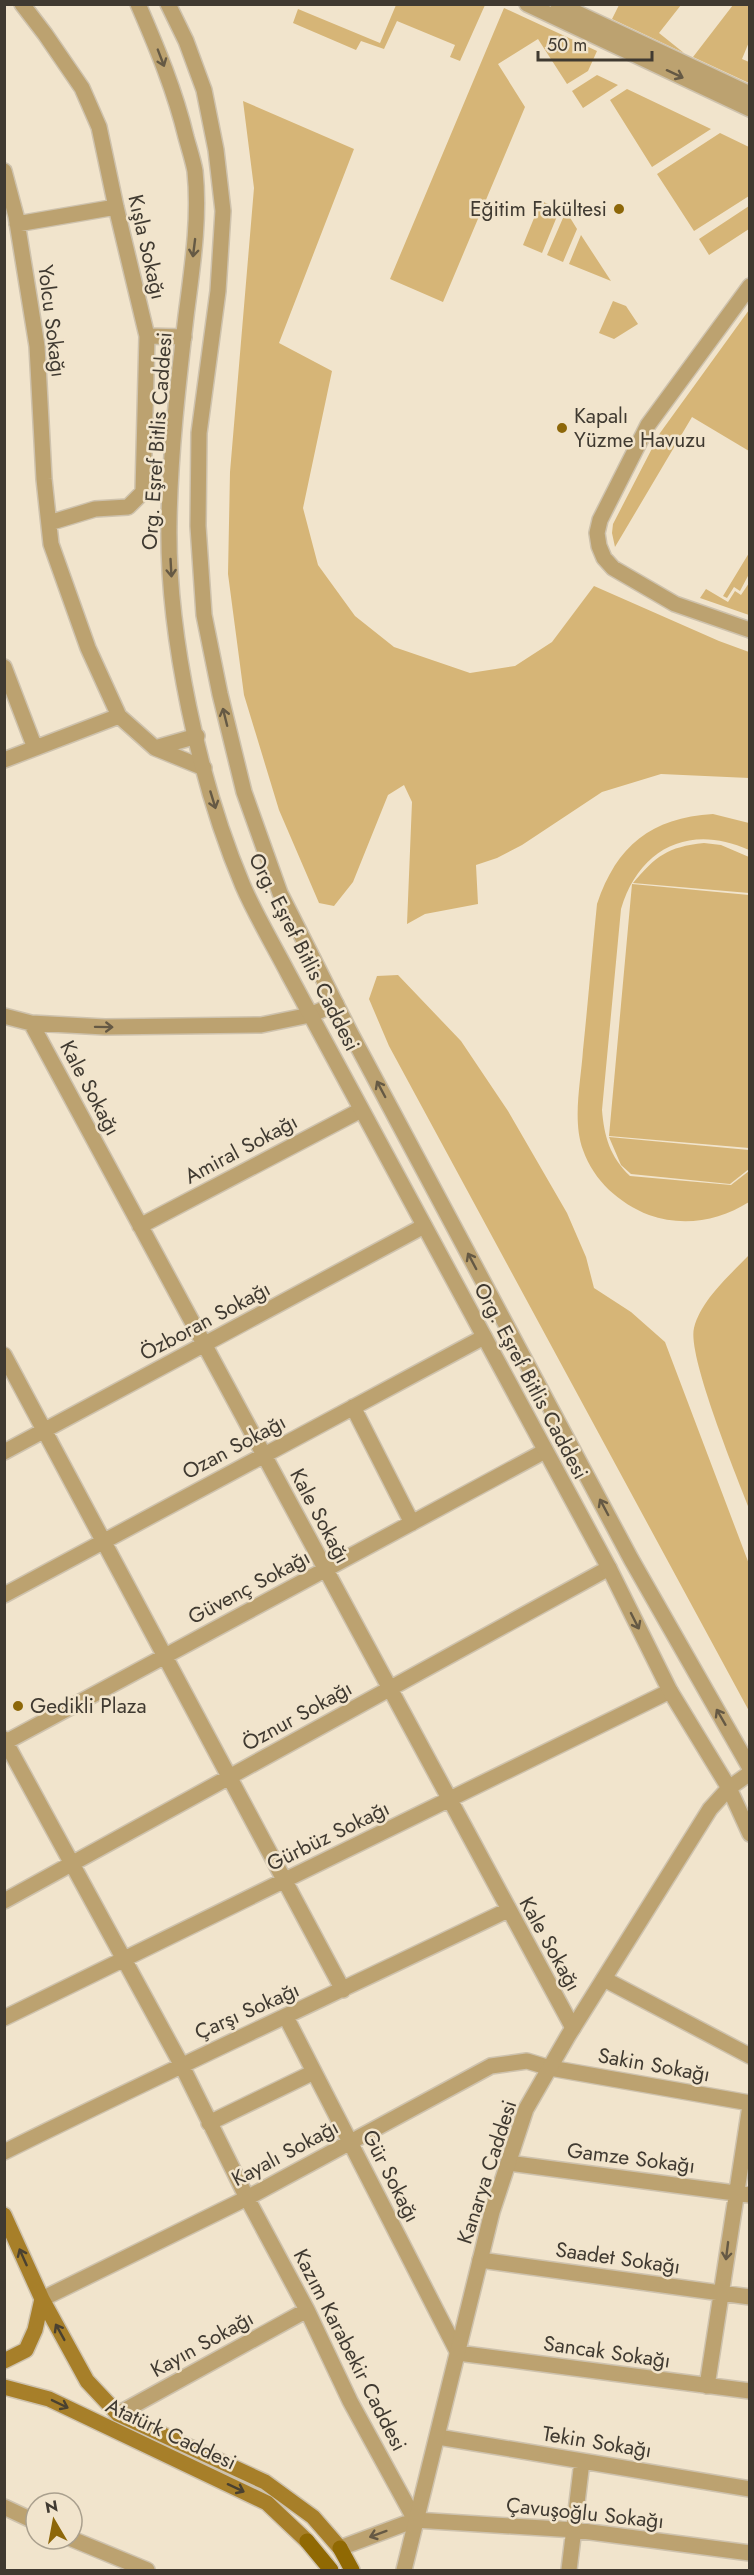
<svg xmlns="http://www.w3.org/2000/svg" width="754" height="2575" font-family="Jost,sans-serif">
<rect width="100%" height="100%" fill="#f1e4cc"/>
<path fill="#d6b577" d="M 396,5 L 485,5 L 460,61 L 450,57 L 455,45 L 397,21 L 384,49 L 361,41 L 356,50 L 293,23 L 298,9 L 380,43 Z
M 619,5 L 681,5 L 659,33 L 684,53 L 612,19 Z
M 733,5 L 749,5 L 749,42 L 742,59 L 749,62 L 749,83 L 693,57 Z
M 504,8 L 597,51 L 588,71 L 567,84 L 538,39 L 498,64 L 525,107 L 443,302 L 390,279 Z
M 597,75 L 618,85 L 583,108 L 572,91 Z
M 627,89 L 711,129 L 652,167 L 610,100 Z
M 243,101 L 354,149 L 279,343 L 332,371 L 303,508 L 318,565 L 355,616 L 394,647 L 470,673 L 515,666 L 552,642 L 594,586 L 719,641 L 749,652 L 749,778 L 661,774 L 602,792 L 522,845 L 497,858 L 476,865 L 478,904 L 425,914 L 407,924 L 412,802 L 404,785 L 388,795 L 353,882 L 334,906 L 319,903 L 279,810 L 244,695 L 228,574 L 230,472 L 254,188 Z
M 720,133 L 749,147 L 749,196 L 694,231 L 657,174 Z
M 541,201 L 560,209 L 542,253 L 523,245 Z
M 749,206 L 749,229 L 709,255 L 699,239 Z
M 566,211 L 577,229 L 563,262 L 547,255 Z
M 581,235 L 611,281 L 569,264 Z
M 613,301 L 626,306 L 638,324 L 614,339 L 599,333 Z
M 749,310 L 749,451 L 692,417 L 615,547 L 612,533 L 613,524 L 660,433 Z
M 749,553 L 749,574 L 740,591 L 734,587 L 727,598 L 723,596 Z
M 749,583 L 749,615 L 700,598 L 706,589 L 728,602 L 735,591 L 741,595 Z
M 713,814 L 749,823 L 749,850 C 690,823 639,848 621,909 L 602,1110 C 604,1136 610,1157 630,1176 L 731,1185 L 749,1171 L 749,1202 C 719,1221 683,1227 649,1215 C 619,1203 594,1181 583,1150 C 572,1120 581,1081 583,1050 C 588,1002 592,953 597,904 C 617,845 651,818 713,814 Z
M 704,843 L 721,845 L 749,857 L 749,893 L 633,883 C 656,856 667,847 704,843 Z
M 632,884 L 749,895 L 749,1148 L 609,1136 Z
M 398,975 L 461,1041 L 508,1111 L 567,1213 L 586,1257 L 594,1288 L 631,1312 L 665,1342 L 749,1564 L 749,1711 L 389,1046 L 369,999 L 377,976 Z
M 609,1137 L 749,1150 L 749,1169 L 730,1184 L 631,1174 L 621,1165 Z
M 749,1255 L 749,1508 C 737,1477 687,1355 694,1328 C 701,1300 730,1275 749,1255 Z"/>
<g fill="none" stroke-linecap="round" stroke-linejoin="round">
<g stroke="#cec2ad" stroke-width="18">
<path id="minor" d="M 22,4 L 45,34 L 82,88 L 99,127 L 116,207 L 147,336 L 143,492 L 128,507 L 95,509 L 49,523
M 527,4 L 750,109
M 558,4 L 750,94
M 4,171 L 16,216 L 37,346 L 44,479 L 51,544 L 88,648 L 119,716 L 155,748 L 204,768
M 17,224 L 116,207
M 750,286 L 648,425 L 600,520 L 597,533 L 599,546 L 604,558 L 613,568 L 675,604 L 750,630
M 147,336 L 184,337
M 4,667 L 35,748
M 155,748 L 197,736
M 4,760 L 119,716
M 4,1016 L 31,1023 L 105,1027 L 261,1025 L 310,1015 L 336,1004
M 31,1023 L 573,2028
M 140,1226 L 361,1110
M 4,1355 L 343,1990
M 353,1407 L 412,1523
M 4,1452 L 424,1226
M 4,1595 L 484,1337
M 4,1739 L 181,2064 L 247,2198 L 307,2310 L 350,2401 L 415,2520
M 4,1743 L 545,1451
M 4,1901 L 609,1568
M 604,1979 L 750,2056
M 286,2017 L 458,2353 L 750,2391
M 4,2018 L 670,1691
M 209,2123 L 314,2072
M 4,2152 C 171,2069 340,1991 508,1910
M 508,2163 L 750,2195
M 480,2260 L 750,2297
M 42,2299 L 247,2198 L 491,2066 L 527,2061 L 550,2068 L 750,2103
M 707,2386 L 750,2106
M 118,2414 L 307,2310
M 438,2437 L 750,2489
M 4,2507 L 36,2522
M 72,2539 L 147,2570
M 340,2548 L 415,2520 L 575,2530 L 750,2553
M 569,2570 L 582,2461"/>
</g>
<g stroke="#cec2ad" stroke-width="18">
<path id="tertiary" d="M 138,4 C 157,48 175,91 186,137 C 189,148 193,160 195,171 C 200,219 192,269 186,316 C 178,384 170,454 169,522 C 167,635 199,782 243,886 C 256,916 274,946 289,975 L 609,1568 L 670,1691 L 729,1788 L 750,1834
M 168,4 L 186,41 L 204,90 L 216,150 L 223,211 L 218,291 L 199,433 L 198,526 L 204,615 L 220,694 L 244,792 L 280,893 L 350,1032 L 631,1559 L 750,1768
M 404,2570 L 492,2212 L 526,2109 L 568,2036 L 710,1809 L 729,1788 L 750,1773"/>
</g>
<g stroke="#cec2ad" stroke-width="18">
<path id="secondary" d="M 4,2215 L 42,2299 L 87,2381 L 118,2414 L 265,2482 L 313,2517 L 340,2548
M 4,2361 L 26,2350 L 35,2330 L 42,2299
M 4,2387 L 49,2399 L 267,2503 L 307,2541"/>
</g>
<g stroke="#cec2ad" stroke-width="18">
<path id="primary" d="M 307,2541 L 331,2570
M 340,2548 L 352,2570"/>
</g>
<use href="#minor" stroke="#bca270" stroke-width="15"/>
<use href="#tertiary" stroke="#bca270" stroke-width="15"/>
<use href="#secondary" stroke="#a77f29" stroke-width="15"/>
<use href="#primary" stroke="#906903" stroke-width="15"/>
</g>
<defs><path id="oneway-shaft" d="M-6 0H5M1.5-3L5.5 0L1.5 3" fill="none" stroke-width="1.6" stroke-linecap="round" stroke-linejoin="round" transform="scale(1.5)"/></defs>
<g stroke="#655944">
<use href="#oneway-shaft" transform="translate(161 58) rotate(69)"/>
<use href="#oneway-shaft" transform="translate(675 74) rotate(25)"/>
<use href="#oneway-shaft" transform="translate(194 248) rotate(97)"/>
<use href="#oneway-shaft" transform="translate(171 568) rotate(87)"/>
<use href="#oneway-shaft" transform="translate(225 717) rotate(-104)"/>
<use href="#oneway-shaft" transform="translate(213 800) rotate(73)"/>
<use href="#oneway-shaft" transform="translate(104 1027) rotate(1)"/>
<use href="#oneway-shaft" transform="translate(381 1089) rotate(-118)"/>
<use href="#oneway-shaft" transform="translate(472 1261) rotate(-118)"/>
<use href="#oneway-shaft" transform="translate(604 1507) rotate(-118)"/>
<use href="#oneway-shaft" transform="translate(635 1621) rotate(63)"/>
<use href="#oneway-shaft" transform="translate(721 1717) rotate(-120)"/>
<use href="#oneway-shaft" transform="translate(727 2251) rotate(97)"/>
<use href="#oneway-shaft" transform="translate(378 2534) rotate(160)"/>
</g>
<g stroke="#4a4130">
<use href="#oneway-shaft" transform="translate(23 2257) rotate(-114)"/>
<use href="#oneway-shaft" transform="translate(60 2332) rotate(-119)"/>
<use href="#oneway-shaft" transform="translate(60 2404) rotate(26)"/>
<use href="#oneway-shaft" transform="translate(236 2488) rotate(25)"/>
</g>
<g fill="#8d6709" stroke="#f1e4cc" stroke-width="2">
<circle cx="619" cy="209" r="6"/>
<circle cx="562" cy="428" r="6"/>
<circle cx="18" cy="1706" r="6"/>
</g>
<g text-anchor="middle" stroke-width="5" stroke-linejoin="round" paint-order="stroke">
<g font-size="21" fill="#403a31" stroke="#f1e4cc" text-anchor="start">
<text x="607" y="216" text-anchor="end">Eğitim Fakültesi</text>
<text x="574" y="423">Kapalı<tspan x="574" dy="24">Yüzme Havuzu</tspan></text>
<text x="30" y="1713">Gedikli Plaza</text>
</g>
<g font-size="21" fill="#403a31" stroke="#f1e4cc">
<text transform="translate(147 247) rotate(77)" y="7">Kışla Sokağı</text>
<text transform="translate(52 321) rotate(83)" y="7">Yolcu Sokağı</text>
<text transform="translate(157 441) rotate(-86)" y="7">Org. Eşref Bitlis Caddesi</text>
<text transform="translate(304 952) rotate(63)" y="7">Org. Eşref Bitlis Caddesi</text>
<text transform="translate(90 1088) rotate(62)" y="7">Kale Sokağı</text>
<text transform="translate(241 1149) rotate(-28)" y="7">Amiral Sokağı</text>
<text transform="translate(205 1321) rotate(-28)" y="7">Özboran Sokağı</text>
<text transform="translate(531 1381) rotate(62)" y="7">Org. Eşref Bitlis Caddesi</text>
<text transform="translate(234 1447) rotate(-28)" y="7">Ozan Sokağı</text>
<text transform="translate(320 1516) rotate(62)" y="7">Kale Sokağı</text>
<text transform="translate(249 1587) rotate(-28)" y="7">Güvenç Sokağı</text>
<text transform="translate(297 1716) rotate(-29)" y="7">Öznur Sokağı</text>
<text transform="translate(328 1836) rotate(-26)" y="7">Gürbüz Sokağı</text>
<text transform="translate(550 1944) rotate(61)" y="7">Kale Sokağı</text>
<text transform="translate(247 2011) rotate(-24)" y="7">Çarşı Sokağı</text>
<text transform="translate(654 2065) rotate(10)" y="7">Sakin Sokağı</text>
<text transform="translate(285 2153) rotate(-28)" y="7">Kayalı Sokağı</text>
<text transform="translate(631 2158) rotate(7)" y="7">Gamze Sokağı</text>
<text transform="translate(487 2172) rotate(-72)" y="7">Kanarya Caddesi</text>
<text transform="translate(391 2176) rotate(63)" y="7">Gür Sokağı</text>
<text transform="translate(618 2258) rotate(8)" y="7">Saadet Sokağı</text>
<text transform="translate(202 2344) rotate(-29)" y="7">Kayın Sokağı</text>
<text transform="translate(350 2350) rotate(63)" y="7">Kazım Karabekir Caddesi</text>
<text transform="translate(607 2352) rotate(8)" y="7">Sancak Sokağı</text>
<text transform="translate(171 2434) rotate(25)" y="7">Atatürk Caddesi</text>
<text transform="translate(597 2442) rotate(9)" y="7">Tekin Sokağı</text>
<text transform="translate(585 2513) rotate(6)" y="7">Çavuşoğlu Sokağı</text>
</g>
</g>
<rect width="754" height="2575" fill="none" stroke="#403a31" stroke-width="12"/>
<g transform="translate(54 2521) rotate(350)"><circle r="28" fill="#f1e4cc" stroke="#aaa08e" stroke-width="1.5"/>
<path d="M0-4.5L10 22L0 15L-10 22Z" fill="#8d6709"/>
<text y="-9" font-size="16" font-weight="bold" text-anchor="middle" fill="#403a31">N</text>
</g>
<path d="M538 51v9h114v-9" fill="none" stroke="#403a31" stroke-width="3"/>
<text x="547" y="51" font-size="18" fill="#403a31" stroke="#f1e4cc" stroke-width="4.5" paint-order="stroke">50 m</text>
</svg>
